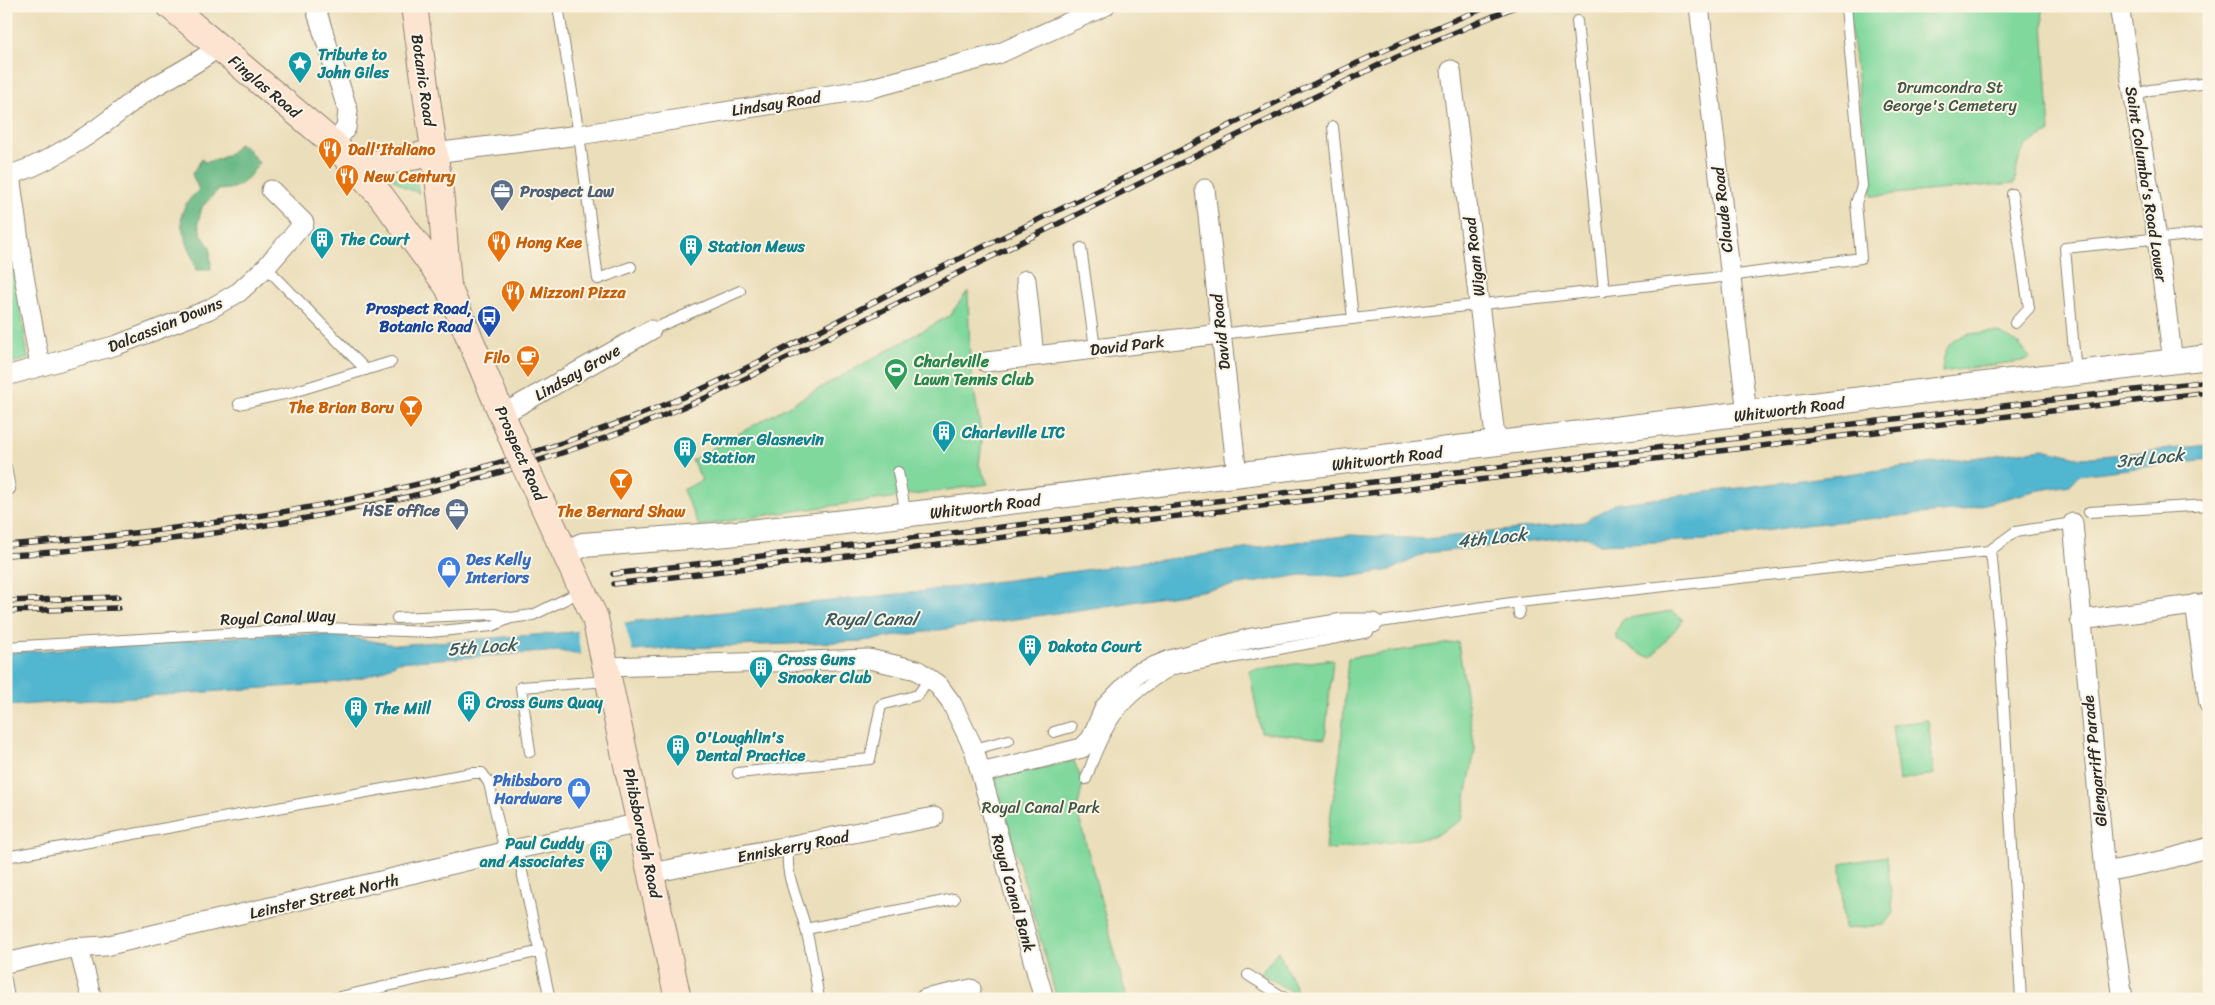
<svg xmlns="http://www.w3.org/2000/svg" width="2215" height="1005" font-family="Sriracha,sans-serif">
<rect width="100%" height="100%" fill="#fcf5e5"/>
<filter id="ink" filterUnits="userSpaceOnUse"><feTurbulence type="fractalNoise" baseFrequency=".02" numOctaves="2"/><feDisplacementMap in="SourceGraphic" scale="10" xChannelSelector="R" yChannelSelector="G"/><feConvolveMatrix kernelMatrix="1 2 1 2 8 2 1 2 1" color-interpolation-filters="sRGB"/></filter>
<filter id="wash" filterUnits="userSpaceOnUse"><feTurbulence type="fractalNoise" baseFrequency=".0096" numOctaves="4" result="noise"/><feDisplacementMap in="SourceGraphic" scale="20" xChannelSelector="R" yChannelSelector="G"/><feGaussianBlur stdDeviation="1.12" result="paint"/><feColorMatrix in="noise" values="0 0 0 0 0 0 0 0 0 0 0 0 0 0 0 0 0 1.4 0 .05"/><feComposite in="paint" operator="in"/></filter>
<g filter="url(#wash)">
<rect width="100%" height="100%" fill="#ebdeba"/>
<path fill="#80d89d" stroke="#568264" d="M 1848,6 L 2042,6 L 2050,133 C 2021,143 2018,155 2015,183 L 1872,196 Z
M 415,175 L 419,193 L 404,187 L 391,177 Z
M 6,206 L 28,359 L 6,364 Z
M 968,291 L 970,363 L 982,441 L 979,465 L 988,484 C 892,499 795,509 699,526 L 683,490 L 702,480 L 692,460 L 949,316 Z
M 1998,332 L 2019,344 L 2030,358 L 2028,360 L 1942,372 C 1944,333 1964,333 1998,332 Z
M 1672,611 L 1683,620 L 1652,657 L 1644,656 L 1616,639 L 1616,632 L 1623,619 Z
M 1458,642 L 1475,749 L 1462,820 L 1433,837 L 1325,850 L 1340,756 L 1348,658 Z
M 1333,659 L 1325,739 L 1261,732 L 1249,670 Z
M 1928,720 L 1934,774 L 1899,781 L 1892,725 Z
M 1074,761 L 1083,783 L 1077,810 L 1127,999 L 1057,999 L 995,778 Z
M 1887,856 L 1893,913 L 1884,925 L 1844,929 L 1841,864 Z
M 1278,951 L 1300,997 L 1261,973 Z"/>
<path fill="#68b884" stroke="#4a7258" d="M 239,144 L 246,147 L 259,163 C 246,181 242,189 218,190 L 202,207 L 198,223 L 201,234 L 210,247 L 211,270 L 196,270 C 188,235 166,218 199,190 L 192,174 L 202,159 L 205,162 C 221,160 228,156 239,144 Z"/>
<path fill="#51b6cf" stroke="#3e707d" d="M 2209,445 L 2209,459 L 2079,475 L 2070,485 L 2034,491 L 1963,510 L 1804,525 L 1706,540 L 1600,544 L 1586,536 L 1426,553 L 1391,570 L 1349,577 L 1308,574 L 1120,604 L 863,641 L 686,648 L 575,654 L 559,651 L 398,662 C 376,677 347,681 321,684 L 6,706 L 6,653 L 278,634 L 336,635 L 396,645 L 574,632 L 637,621 L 917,592 L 1351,535 L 1426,539 L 1584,522 L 1614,504 L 2043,449 L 2082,458 Z"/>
<path fill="#ebdeba" d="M 624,621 L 633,653 L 581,657 L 577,629 Z"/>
</g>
<g filter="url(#ink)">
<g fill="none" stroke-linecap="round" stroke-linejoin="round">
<g stroke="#8b8472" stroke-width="12">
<path id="service" d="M 558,6 L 579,135 L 598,279 L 631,267
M 1577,21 L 1604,291
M 2134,95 L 2150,90 L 2209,83
M 1333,127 L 1353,319
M 2012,194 L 2029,308 L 2015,323
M 1081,248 L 1095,348
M 266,267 L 366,370
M 651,330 L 740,291
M 1220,334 L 1730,276 L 1861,258 L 1856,203 L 1862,186 L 1846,6
M 2076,374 L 2065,248 L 2209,233
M 239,404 L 293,392 L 391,362
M 6,467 L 10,489
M 898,472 L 906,515
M 2089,512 L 2209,505
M 1989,551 L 1992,560 L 2000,643 L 2021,999
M 1518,602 L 1519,614
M 397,618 L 495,614 L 511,618
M 6,647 L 324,628 L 430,632 L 492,626 L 511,618 L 533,615 L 582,591
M 1054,732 L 1071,727
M 974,749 L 1009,740
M 530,752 L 521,687 L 609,681
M 738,773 L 870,759 L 881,705 L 918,695 L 929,679
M 1086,779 C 1105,724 1122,697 1174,669 L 1368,632 L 1373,623 L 1518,602 L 1989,551 L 2015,532 L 2073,523
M 789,847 C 783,875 800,903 806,930 C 812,952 815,976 819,999
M 517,849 L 550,999
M 6,857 L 472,773 L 482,773 L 489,783 L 505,852
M 806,929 L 954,899
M 1248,975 L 1286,999
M 6,980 L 9,999
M 331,999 L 541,951"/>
</g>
<g stroke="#8b8472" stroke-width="21">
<path id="minor" d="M 315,6 L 348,111 L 346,128 L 334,144
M 1699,6 L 1747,414
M 2119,6 L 2157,238 L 2173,362
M 1451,70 L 1496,445
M 434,153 L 579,135 L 868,89 L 998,54 L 1105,6
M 6,175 C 35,171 87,137 110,119 C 123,110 134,99 147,91 C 171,76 196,65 218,47
M 10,175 L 23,270 L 40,366
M 1205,189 L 1237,475
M 1026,280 L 1034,356
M 986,362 L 1220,334
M 6,376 L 117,345 L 208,310 L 239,292 L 266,267 L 304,223 L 271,190
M 503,414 L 651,330
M 2073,523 L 2105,872 L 2123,999
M 2195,604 L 2209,704
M 2080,620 L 2209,603
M 606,667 L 869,659 L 917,670 L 939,686 L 952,704 L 974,749 L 1044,999
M 981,773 L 1082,748 L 1091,739 L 1105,707 L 1138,673 L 1170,660 L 1252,638 L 1342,623 L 1373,623
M 2105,872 L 2165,860 L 2209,847
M 652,873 L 934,817
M 79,949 L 92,999
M 6,963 L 71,948 L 105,946 L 517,849 L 641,823
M 925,999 L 971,989"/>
</g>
<g stroke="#8b8472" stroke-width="26">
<path id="tertiary" d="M 565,553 L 583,545 L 728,534 L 836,523 L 2209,357"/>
</g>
<g stroke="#8b8472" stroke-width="28">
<path id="secondary" d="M 170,6 L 334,144 L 381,196 L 448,287 L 517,450
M 414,6 L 441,200 L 448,286
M 357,167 L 434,153
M 531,479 L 595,618 L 678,999"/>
</g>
<use href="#service" stroke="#fff" stroke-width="10"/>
<use href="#minor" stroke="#fff" stroke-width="19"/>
<use href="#tertiary" stroke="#fff" stroke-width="24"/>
<use href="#secondary" stroke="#fde4d1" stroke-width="26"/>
<g stroke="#2b2b2b" stroke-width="5.5">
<path id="rail" d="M 6,545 C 232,528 458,491 669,403 C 745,372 817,331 891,293 C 993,241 1097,192 1199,141 C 1295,93 1390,44 1490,6
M 6,555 C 69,552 132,544 194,536 C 377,511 541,470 710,396 L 1383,63 L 1517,6
M 613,574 L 2209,381
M 614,584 L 2209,392
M 6,601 L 118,597
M 6,611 L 118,608"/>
</g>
<use href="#rail" stroke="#fcf5e5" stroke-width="4" stroke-dasharray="11" stroke-linecap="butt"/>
<g stroke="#8b8472" stroke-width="28" stroke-linecap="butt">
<path id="secondary-bridge" d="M 517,450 L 531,479"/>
</g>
<use href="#secondary-bridge" stroke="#fde4d1" stroke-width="26"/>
</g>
</g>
<defs>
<g id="sight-pin" transform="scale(1.25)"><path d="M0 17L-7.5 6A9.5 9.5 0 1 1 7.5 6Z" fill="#0f9aa8" stroke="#fcf5e5"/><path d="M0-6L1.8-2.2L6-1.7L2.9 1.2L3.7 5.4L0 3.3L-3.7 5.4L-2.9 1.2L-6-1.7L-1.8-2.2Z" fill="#fff"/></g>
<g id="restaurant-pin" transform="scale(1.25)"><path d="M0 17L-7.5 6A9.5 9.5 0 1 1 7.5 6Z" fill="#e8710a" stroke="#fcf5e5"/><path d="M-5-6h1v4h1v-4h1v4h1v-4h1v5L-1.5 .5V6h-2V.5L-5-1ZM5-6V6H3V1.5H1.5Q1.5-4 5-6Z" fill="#fff"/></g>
<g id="office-pin" transform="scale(1.25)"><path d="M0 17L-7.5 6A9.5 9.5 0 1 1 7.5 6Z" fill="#5c6f8a" stroke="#fcf5e5"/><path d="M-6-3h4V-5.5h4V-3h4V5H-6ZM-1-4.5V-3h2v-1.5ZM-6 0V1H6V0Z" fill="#fff"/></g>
<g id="building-pin" transform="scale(1.25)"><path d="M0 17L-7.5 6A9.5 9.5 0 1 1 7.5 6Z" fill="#0f9aa8" stroke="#fcf5e5"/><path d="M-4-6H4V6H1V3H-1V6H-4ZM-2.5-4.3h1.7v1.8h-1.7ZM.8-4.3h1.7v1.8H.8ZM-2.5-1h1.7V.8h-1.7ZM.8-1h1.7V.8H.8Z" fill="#fff"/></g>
<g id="bus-pin" transform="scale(1.25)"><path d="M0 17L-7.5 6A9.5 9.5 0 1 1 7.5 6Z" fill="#1a4fb4" stroke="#fcf5e5"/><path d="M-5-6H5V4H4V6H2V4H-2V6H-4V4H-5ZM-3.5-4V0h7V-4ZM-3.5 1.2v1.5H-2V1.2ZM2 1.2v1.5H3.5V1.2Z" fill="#fff"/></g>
<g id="cafe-pin" transform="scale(1.25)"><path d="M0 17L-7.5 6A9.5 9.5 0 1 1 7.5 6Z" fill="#e8710a" stroke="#fcf5e5"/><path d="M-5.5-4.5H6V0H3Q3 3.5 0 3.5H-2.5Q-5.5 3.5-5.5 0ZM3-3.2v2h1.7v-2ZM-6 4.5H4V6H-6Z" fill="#fff"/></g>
<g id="stadium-pin" transform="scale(1.25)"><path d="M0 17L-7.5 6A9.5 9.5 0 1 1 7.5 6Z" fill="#2e9e5b" stroke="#fcf5e5"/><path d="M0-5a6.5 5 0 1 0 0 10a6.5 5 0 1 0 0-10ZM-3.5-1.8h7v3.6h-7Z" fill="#fff"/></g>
<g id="bar-pin" transform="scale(1.25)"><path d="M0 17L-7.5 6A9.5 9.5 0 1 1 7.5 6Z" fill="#e8710a" stroke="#fcf5e5"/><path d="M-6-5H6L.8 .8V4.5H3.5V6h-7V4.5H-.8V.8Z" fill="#fff"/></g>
<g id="shop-pin" transform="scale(1.25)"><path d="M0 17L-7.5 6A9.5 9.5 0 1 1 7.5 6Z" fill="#3f7fe0" stroke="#fcf5e5"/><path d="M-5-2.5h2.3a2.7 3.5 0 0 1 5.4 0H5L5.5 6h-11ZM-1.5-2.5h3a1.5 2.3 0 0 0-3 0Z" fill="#fff"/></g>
</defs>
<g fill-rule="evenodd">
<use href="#sight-pin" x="300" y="63"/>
<use href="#restaurant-pin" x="330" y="149"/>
<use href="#restaurant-pin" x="347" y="176"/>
<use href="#office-pin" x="502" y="191"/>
<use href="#building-pin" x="322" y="239"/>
<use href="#restaurant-pin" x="499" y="242"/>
<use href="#building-pin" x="691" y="246"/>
<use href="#restaurant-pin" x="513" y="292"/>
<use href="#bus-pin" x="489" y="317"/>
<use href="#cafe-pin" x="528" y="357"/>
<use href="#stadium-pin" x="896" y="370"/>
<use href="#bar-pin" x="411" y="407"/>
<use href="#building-pin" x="944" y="432"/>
<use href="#building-pin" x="685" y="448"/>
<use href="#bar-pin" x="621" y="480"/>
<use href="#office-pin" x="457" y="510"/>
<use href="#shop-pin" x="449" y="568"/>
<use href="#building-pin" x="1030" y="646"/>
<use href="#building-pin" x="761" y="668"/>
<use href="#building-pin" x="469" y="702"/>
<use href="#building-pin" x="356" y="708"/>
<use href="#building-pin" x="678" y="746"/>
<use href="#shop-pin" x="579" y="789"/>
<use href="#building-pin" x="601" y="852"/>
</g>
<g text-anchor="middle" stroke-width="4" stroke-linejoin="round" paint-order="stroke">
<g font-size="16" font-weight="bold" fill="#0d838f" stroke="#fcf5e5" text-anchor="start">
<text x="318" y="60">Tribute to<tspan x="318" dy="18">John Giles</tspan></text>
<text x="340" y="245">The Court</text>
<text x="708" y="252">Station Mews</text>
<text x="962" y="438">Charleville LTC</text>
<text x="702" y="445">Former Glasnevin<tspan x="702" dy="18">Station</tspan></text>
<text x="1048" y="652">Dakota Court</text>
<text x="778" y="665">Cross Guns<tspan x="778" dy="18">Snooker Club</tspan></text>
<text x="486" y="708">Cross Guns Quay</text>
<text x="374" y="714">The Mill</text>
<text x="696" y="743">O'Loughlin's<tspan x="696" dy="18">Dental Practice</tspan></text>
<text x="584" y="849" text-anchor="end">Paul Cuddy<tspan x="584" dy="18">and Associates</tspan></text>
</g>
<g font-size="16" fill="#2b2b2b" stroke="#fcf5e5">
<text transform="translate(424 80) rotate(82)" y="6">Botanic Road</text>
<text transform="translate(265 86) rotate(40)" y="6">Finglas Road</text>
<text transform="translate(776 103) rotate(-9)" y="6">Lindsay Road</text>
<text transform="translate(2147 184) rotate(81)" y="6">Saint Columba's Road Lower</text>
<text transform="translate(1722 210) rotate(-96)" y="6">Claude Road</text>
<text transform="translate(1474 257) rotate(-97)" y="6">Wigan Road</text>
<text transform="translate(165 324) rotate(-22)" y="6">Dalcassian Downs</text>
<text transform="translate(1220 332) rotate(-96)" y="6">David Road</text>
<text transform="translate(1127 345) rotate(-7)" y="6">David Park</text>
<text transform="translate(577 372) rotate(-30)" y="6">Lindsay Grove</text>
<text transform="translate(1789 409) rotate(-7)" y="6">Whitworth Road</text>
<text transform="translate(521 453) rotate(66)" y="6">Prospect Road</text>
<text transform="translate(1387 458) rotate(-7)" y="6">Whitworth Road</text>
<text transform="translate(985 506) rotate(-7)" y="6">Whitworth Road</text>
<text transform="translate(278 617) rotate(-2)" y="6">Royal Canal Way</text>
<text transform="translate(2094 761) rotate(-96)" y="6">Glengarriff Parade</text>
<text transform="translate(643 833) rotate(78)" y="6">Phibsborough Road</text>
<text transform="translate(793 846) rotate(-11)" y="6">Enniskerry Road</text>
<text transform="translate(1014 893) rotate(74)" y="6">Royal Canal Bank</text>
<text transform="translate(324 896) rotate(-13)" y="6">Leinster Street North</text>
</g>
<g font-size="16" fill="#405648" stroke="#fcf5e5">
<text x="1950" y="93">Drumcondra St<tspan x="1950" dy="18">George's Cemetery</tspan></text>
<text x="1041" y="813">Royal Canal Park</text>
</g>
<g font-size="16" font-weight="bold" fill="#c56008" stroke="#fcf5e5" text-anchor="start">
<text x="348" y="155">Dall'Italiano</text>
<text x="364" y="182">New Century</text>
<text x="516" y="248">Hong Kee</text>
<text x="530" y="298">Mizzoni Pizza</text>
<text x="510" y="363" text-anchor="end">Filo</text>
<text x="394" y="413" text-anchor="end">The Brian Boru</text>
<text x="621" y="517" text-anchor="middle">The Bernard Shaw</text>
</g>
<g font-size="16" font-weight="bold" fill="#4e5e75" stroke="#fcf5e5" text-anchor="start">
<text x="520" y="197">Prospect Law</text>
<text x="440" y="516" text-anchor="end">HSE office</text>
</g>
<g font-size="16" font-weight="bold" fill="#164399" stroke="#fcf5e5" text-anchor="end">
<text x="472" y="314">Prospect Road,<tspan x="472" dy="18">Botanic Road</tspan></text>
</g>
<g font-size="16" font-weight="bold" fill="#27864d" stroke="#fcf5e5" text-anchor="start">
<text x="914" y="367">Charleville<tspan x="914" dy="18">Lawn Tennis Club</tspan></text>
</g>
<g font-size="16" font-weight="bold" fill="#366cbe" stroke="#fcf5e5" text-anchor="start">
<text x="466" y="565">Des Kelly<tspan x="466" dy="18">Interiors</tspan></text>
<text x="562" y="786" text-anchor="end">Phibsboro<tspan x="562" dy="18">Hardware</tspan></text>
</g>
<g font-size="18" font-style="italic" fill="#385c64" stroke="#fcf5e5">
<text transform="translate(2150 458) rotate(-6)" y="6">3rd Lock</text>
<text transform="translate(1492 538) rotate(-6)" y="6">4th Lock</text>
<text x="871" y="625">Royal Canal</text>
<text transform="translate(482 647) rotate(-4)" y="6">5th Lock</text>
</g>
</g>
<rect width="2215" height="1005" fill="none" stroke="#fcf5e5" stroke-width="25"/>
</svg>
